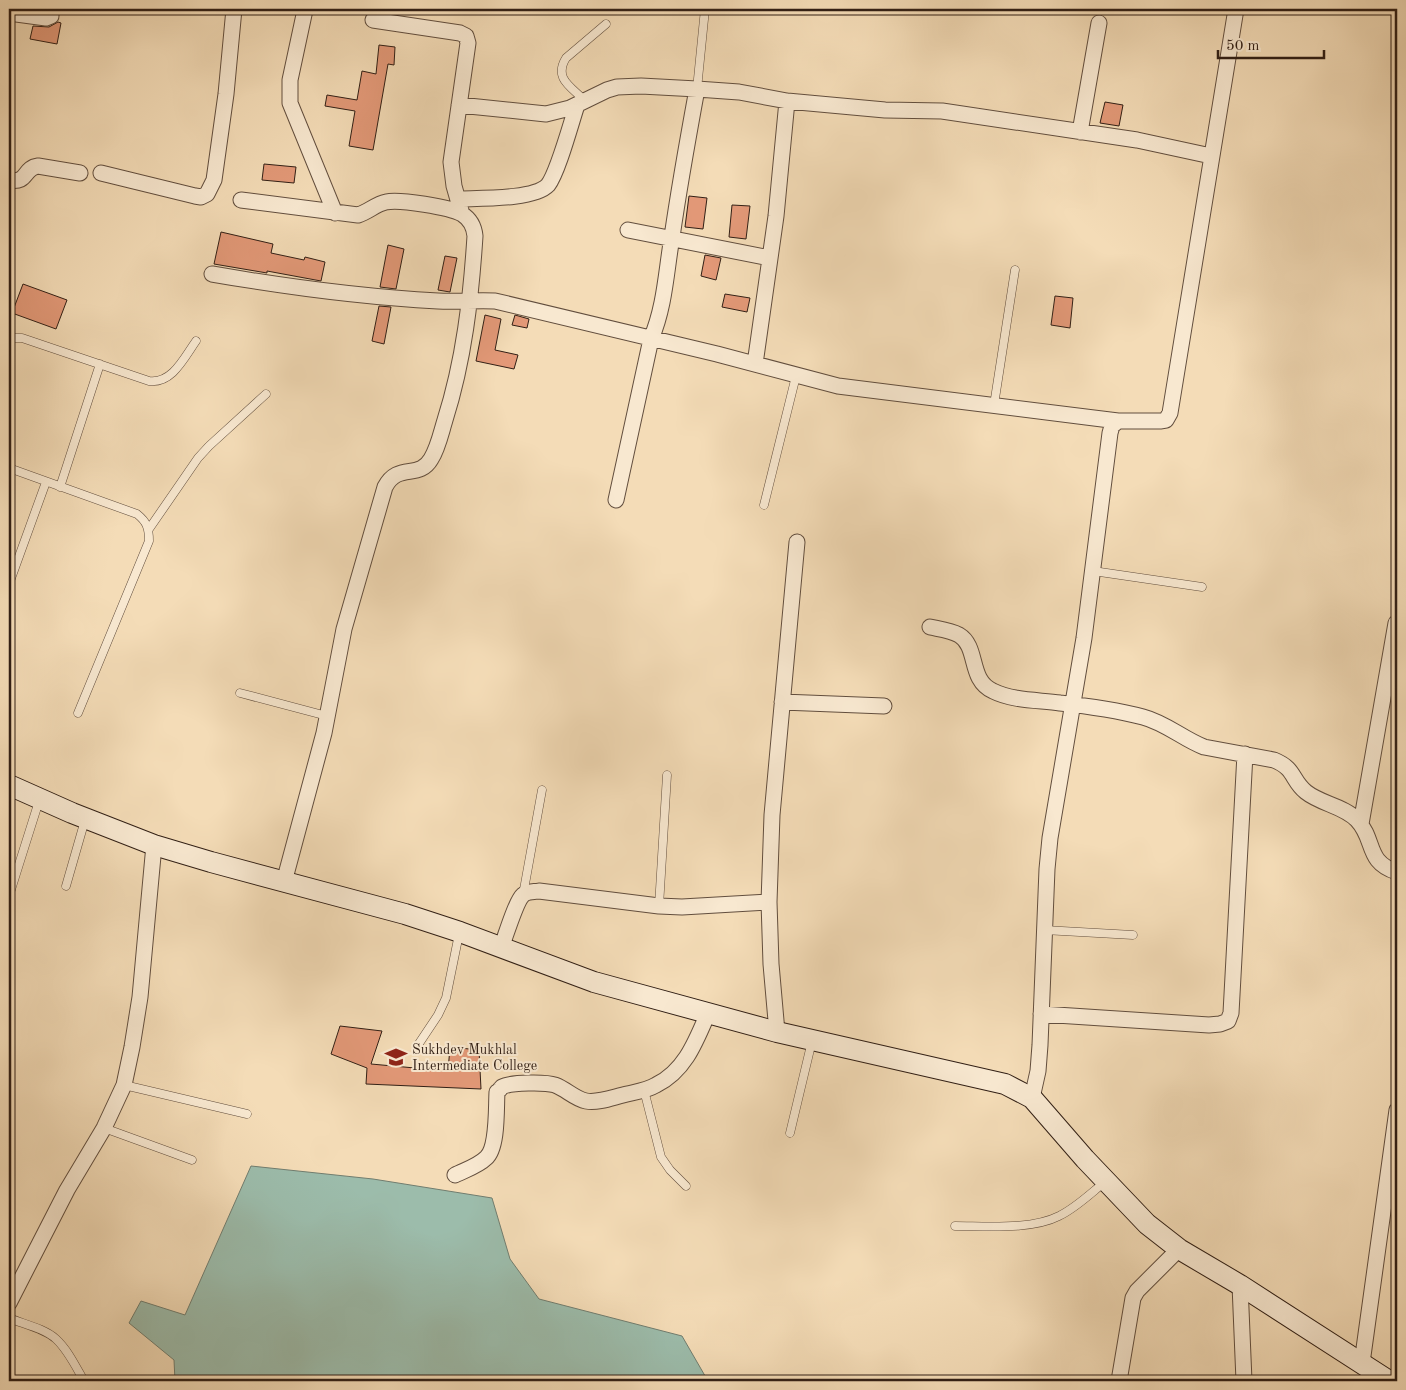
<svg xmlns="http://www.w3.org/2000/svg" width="1406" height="1390" font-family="'Old Standard TT',serif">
<rect width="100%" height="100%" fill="#f4dcb7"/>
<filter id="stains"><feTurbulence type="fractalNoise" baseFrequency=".004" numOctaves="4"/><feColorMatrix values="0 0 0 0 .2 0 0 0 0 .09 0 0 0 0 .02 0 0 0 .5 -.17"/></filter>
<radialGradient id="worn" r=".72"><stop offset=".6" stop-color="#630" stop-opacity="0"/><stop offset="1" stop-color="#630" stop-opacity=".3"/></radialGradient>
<path fill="#9cbcab" stroke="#717d6f" d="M 251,1166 L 373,1179 L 492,1198 L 510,1259 L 539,1299 L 682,1336 L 708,1381 L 175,1381 L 174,1360 L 129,1323 L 141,1301 L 185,1315 Z"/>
<path fill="#e39978" stroke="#311f15" d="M 58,22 L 61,23 L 57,44 L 30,39 L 33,26 L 49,27 Z
M 379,45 L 395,47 L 394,65 L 388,64 L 373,150 L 349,146 L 355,111 L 325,106 L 327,95 L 357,100 L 362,71 L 376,74 Z
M 1105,102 L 1123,105 L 1119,126 L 1100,123 Z
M 264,164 L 296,167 L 294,183 L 262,180 Z
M 689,196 L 707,198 L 703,229 L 685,227 Z
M 732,205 L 750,206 L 746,239 L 729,237 Z
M 221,232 L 273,244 L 271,253 L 304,260 L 305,257 L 325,262 L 321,281 L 267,271 L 267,273 L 214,264 Z
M 388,245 L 404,249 L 396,289 L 380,287 Z
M 705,255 L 721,258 L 716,280 L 701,276 Z
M 445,256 L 457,258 L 450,292 L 438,290 Z
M 23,284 L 67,300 L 56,329 L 12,313 Z
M 725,294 L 750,298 L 747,312 L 722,307 Z
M 1055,296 L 1073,298 L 1070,328 L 1051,325 Z
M 379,306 L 391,307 L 384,344 L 372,341 Z
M 485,315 L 501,319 L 495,350 L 518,355 L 514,369 L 476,361 Z
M 515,315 L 529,319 L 527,328 L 512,325 Z
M 340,1026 L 382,1031 L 371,1064 L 448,1071 L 450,1047 L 479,1050 L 481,1089 L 366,1084 L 367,1068 L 331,1054 Z"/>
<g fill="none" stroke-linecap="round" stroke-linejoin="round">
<g stroke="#624e3e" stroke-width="9">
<path id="service" d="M 697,89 L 705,9
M 585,101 C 572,87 553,79 566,58 L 606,24
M 9,338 L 22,338 L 149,381 C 172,384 184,358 196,341
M 994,405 L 1015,270
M 9,468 L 137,514 C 147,522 149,528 149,541 L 78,713
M 60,487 L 100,364
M 764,505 L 796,376
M 149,529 L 198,458 L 209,446 L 266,394
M 1093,571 L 1202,587
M 9,584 L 46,482
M 240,693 L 327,716
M 66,886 L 85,820
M 523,895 L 542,790
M 9,896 L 39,801
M 659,906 L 667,775
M 1044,930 L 1133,935
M 418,1045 L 438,1015 L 446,998 L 459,934
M 124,1085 L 247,1114
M 644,1090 L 661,1157 L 670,1170 L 686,1186
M 104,1128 L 192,1160
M 790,1133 L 812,1041
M 955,1226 C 986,1226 1032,1230 1059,1216 C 1076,1208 1091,1193 1106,1181
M 9,1318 C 23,1324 44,1328 56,1339 C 68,1350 76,1367 84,1381"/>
</g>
<g stroke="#624e3e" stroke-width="17">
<path id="minor" d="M 305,10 L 290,80 L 290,103 L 335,213
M 9,13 L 46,18 L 51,16 L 51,9
M 373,20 L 460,33 L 466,36 L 468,43 L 451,162 L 454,186 L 462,214
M 459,105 L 546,114 L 570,108 L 607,90 L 617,87 L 641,86 L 697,89 L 739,92 L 787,101 L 885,110 L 942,111 L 1137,140 L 1211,156
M 1080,132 L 1099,23
M 101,173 L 195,196 L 201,197 L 207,194 L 214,180 L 226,94 L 234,9
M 9,180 C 28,184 23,168 38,166 L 80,173
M 458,199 C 478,198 534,200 548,185 C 558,172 571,123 577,105
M 241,200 L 358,215 C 368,212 376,204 386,202 C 399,199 450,207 462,214 C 470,219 474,226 475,236 C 471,298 464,360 445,420 C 441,433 438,448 431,459 C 419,480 398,462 385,487 L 344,629 L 324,733 L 284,882
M 628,230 L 770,258
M 212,274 C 287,287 362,297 438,301 C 457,302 476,300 495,301 L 717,354 L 838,386 L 1118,421
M 755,364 L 776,216 L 787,101
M 616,500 L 651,339 C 665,306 666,272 672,237 C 679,188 688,138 697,89
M 930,627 C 939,629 950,630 959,635 C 979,647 968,680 993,691 C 1013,701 1039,700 1060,703 C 1088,706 1116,710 1143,717 C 1166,723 1183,739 1204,747 L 1274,760 C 1296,769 1291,780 1306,792 C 1321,804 1344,806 1357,820 C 1376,840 1365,862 1397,872
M 782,702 L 884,706
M 1361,824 L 1396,623
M 501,948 C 505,938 516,901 523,895 C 527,891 534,892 539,891 L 659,906 L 682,907 L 769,902
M 1041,1014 L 1209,1025 L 1220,1024 L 1228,1021 L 1231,1013 L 1245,754
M 777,1032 L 771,964 L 769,902 L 772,815 L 797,542
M 1032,1098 L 1038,1071 L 1040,1045 L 1047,869 L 1050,838 L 1084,638 L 1110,433 L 1112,426 L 1118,421 L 1160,421 L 1166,420 L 1170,413 L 1236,9
M 455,1175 C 465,1170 478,1166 486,1158 C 498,1148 496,1108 497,1092 C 498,1092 502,1087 502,1087 C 511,1082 546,1082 555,1085 C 566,1089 575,1099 586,1101 C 598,1103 611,1098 623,1095 C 634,1092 646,1091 656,1085 C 685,1071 696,1041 708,1013
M 1240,1285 L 1244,1381
M 9,1303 L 67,1190 L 104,1128 L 124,1085 L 132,1047 L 140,997 L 154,845
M 1362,1363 L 1397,1110
M 1119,1381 L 1133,1298 L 1137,1291 L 1179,1249"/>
</g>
<g stroke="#311f15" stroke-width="22">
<path id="secondary" d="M 9,785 L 72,813 L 154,845 L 211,862 L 405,914 L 460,932 L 594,982 L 777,1032 L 1005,1084 L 1032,1098 L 1085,1159 L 1147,1224 L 1179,1249 L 1240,1285 L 1389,1381"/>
</g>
<use href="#service" stroke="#f8e8d0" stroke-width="8"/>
<use href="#minor" stroke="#f8e8d0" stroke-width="15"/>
<use href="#secondary" stroke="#f8e8d0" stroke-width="20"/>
</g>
<defs>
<g id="university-bare" transform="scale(1.725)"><path d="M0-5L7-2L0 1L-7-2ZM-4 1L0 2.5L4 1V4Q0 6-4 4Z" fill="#8f2418" stroke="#f8e8d0" stroke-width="2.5" paint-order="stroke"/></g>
</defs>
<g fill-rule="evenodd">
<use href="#university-bare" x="396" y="1057"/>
</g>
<g text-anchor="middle" stroke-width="4" stroke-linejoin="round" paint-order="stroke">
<g font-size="14" fill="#311f15" stroke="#f8e8d0" text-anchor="start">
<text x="412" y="1054">Sukhdev Mukhlal<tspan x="412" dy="16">Intermediate College</tspan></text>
</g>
</g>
<rect width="1406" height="1390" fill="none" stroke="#f4dcb7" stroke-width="30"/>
<rect x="10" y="10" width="1386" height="1370" fill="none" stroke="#311f15" stroke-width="2.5"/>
<rect x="15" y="15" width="1376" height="1360" fill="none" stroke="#311f15"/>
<path d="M1218 50v8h106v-8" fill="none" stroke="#311f15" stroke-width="2.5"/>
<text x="1226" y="50" font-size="15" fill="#311f15" stroke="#f8e8d0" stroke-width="4" paint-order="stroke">50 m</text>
<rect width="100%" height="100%" filter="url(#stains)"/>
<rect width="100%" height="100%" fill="url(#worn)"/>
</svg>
